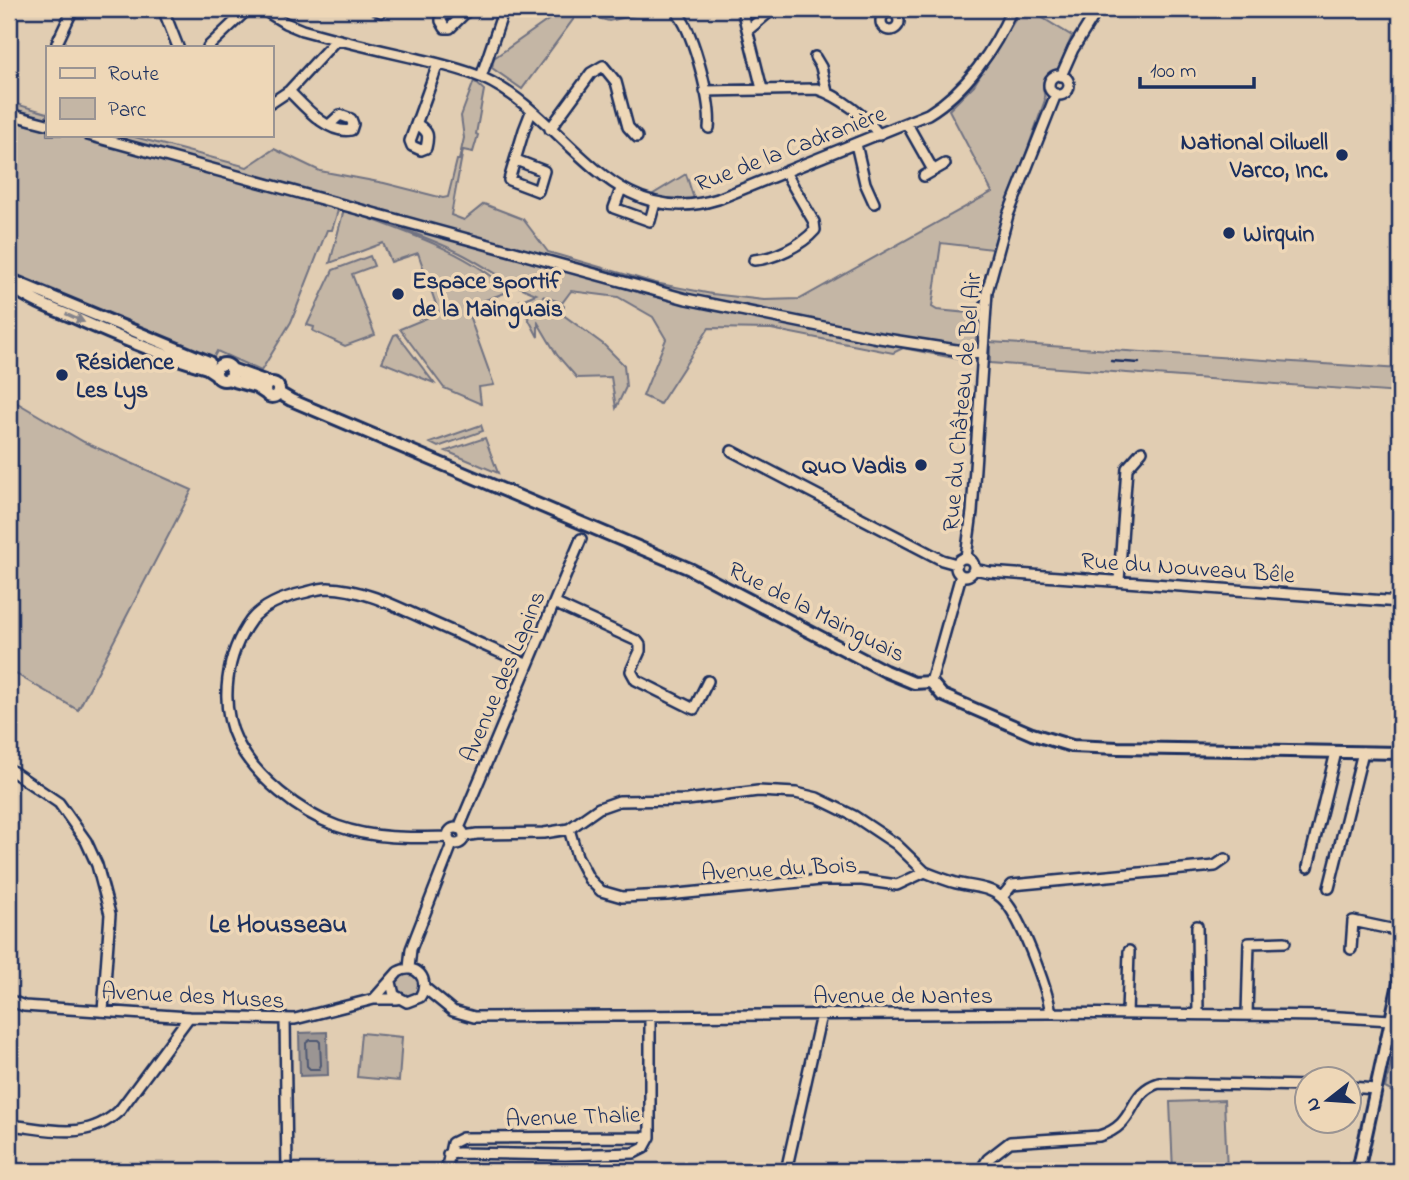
<svg xmlns="http://www.w3.org/2000/svg" width="1409" height="1180" font-family="'Indie Flower',sans-serif">
<rect width="100%" height="100%" fill="#e1cdb2"/>
<filter id="ink" filterUnits="userSpaceOnUse"><feTurbulence type="fractalNoise" baseFrequency=".0143" numOctaves="2"/><feDisplacementMap in="SourceGraphic" scale="14" xChannelSelector="R" yChannelSelector="G"/><feConvolveMatrix kernelMatrix="1 2 1 2 8 2 1 2 1" color-interpolation-filters="sRGB"/></filter>
<g filter="url(#ink)">
<path fill="#c4b6a5" stroke="#707282" stroke-width="2" d="M 564,9 L 643,9 L 644,13 L 609,21 L 578,13 L 522,89 L 492,68 L 494,58 Z
M 1022,9 L 1028,9 L 1072,36 L 1059,68 L 1047,75 L 1043,87 L 1045,100 L 992,249 L 941,243 L 932,307 L 937,310 L 978,314 L 974,362 L 903,348 L 893,353 L 771,329 L 709,328 L 660,404 L 643,396 L 666,339 L 653,317 L 618,297 L 571,291 L 562,303 L 542,296 L 564,306 L 562,314 L 603,344 L 624,365 L 626,387 L 616,408 L 611,377 L 577,378 L 557,355 L 538,323 L 538,337 L 519,301 L 536,294 C 508,284 486,266 460,253 C 421,234 380,221 339,207 L 332,230 L 327,230 L 291,322 L 261,371 L 217,351 L 205,374 L 138,348 L 9,291 L 9,102 L 47,113 L 47,135 L 127,135 L 247,167 L 274,149 L 320,171 L 384,183 L 443,198 L 448,197 L 457,160 L 459,160 L 464,138 L 461,116 L 474,81 L 484,90 L 476,134 L 478,135 L 473,152 L 463,150 L 451,215 L 464,220 L 484,204 L 523,219 L 548,252 L 655,283 L 712,294 L 764,300 L 800,299 L 992,192 L 949,110 L 974,85 Z
M 686,174 L 694,199 L 675,200 L 650,196 Z
M 344,209 C 401,231 464,249 510,291 L 466,307 L 494,385 L 479,387 L 481,404 L 444,388 L 400,329 L 439,313 L 418,253 L 391,262 L 383,243 L 330,263 Z
M 370,256 L 374,266 L 352,274 L 375,335 L 345,346 L 313,331 L 314,327 L 307,325 L 333,270 Z
M 397,334 L 434,383 L 382,362 L 394,335 Z
M 990,342 L 1400,369 L 1400,393 L 990,363 Z
M 9,398 L 84,442 L 192,490 L 78,710 L 9,670 Z
M 481,425 L 483,431 L 438,447 L 430,443 Z
M 485,438 L 498,473 L 446,451 Z
M 407,971 L 420,977 L 421,991 L 411,999 L 398,996 C 393,980 392,980 407,971 Z
M 1400,1027 L 1400,1096 L 1385,1088 Z
M 361,1033 L 402,1037 L 399,1081 L 357,1077 Z
M 1224,1100 L 1227,1171 L 1173,1171 L 1170,1102 Z"/>
<path fill="#9b9593" stroke="#686c7e" stroke-width="2" d="M 327,1032 L 328,1075 L 300,1076 L 299,1033 Z"/>
<g fill="none" stroke-linecap="round" stroke-linejoin="round">
<path stroke="#4e5873" stroke-width="2" d="M 310,1040 L 318,1040 L 320,1042 L 321,1065 L 319,1069 L 310,1069 L 307,1066 L 306,1043 Z"/>
<g stroke="#1b2f5e" stroke-width="14">
<path id="minor" d="M 163,9 L 178,47
M 262,9 L 285,23 L 302,30 C 338,40 375,49 411,57 C 435,63 461,68 483,78 C 567,116 609,233 718,199 L 928,114 C 966,91 995,49 1012,9
M 375,9 L 381,12 L 385,9
M 451,9 L 441,17 L 441,21 L 445,28 L 450,28 L 468,10
M 742,9 L 762,89
M881 21a9 9 0 1 1 18 0a9 9 0 1 1-18 0Z
M 679,15 C 694,35 712,103 709,128
M 748,30 L 773,9
M 59,47 L 57,43 L 73,9
M 208,47 L 248,9
M 815,57 L 821,67 L 827,92
M1049 85a10 10 0 1 1 20 0a10 10 0 1 1-20 0Z
M 1061,76 L 1073,49 L 1098,9
M 481,77 L 504,9
M 289,91 C 303,105 328,135 351,130 L 353,124 L 351,119 L 340,115 L 329,125
M 705,91 L 817,89 C 839,96 866,116 879,135
M 271,103 L 289,91 L 336,40
M 9,114 L 47,124
M 417,124 C 429,132 429,135 426,148 L 421,150 L 412,146 L 410,141 L 438,64
M 907,124 L 933,170
M 550,129 L 591,73 L 603,66 L 616,82 L 628,127 L 637,137
M 88,135 L 686,299 L 873,337 L 982,354
M 856,144 L 865,183 L 874,203
M 516,160 L 544,171 L 538,191 L 509,180 L 524,130 L 531,112
M 924,176 L 945,164
M 621,189 L 614,208 L 650,221 L 655,203
M 754,260 C 774,259 802,245 815,230 L 814,222 L 785,172
M 732,451 L 942,560 L 956,564
M 966,557 L 972,512 L 987,292 L 1008,215 L 1056,94
M956 567a9 9 0 1 1 18 0a9 9 0 1 1-18 0Z
M 974,569 L 989,572 L 1400,602
M 1119,581 L 1127,468 L 1142,451
M 554,603 L 637,641 L 640,645 L 640,651 L 631,671 L 636,680 L 694,709 L 708,681
M 931,682 L 961,575
M 9,769 L 59,803 L 86,841 L 97,865 L 110,914 L 103,1011
M448 836a8 8 0 1 1 16 0a8 8 0 1 1-16 0Z
M 459,828 L 581,539
M 569,829 L 599,808 L 619,801 L 687,800 L 758,791 L 796,793 L 817,798 L 854,816 L 896,844 L 925,872
M 464,836 L 477,834 L 544,833 L 569,829 L 577,856 L 589,879 L 601,891 L 622,897 L 667,895 L 821,880 L 862,880 L 897,885 L 925,872 C 935,876 945,880 956,883 C 972,887 989,886 1002,898 C 1020,914 1047,988 1051,1013
M 447,837 C 410,838 373,839 337,826 C 300,813 255,777 237,741 C 219,704 226,654 251,620 C 264,604 288,596 307,592 C 314,590 321,588 328,588 C 364,589 397,607 429,621 C 461,635 494,650 526,664
M 1308,867 L 1336,752
M 1329,888 L 1363,752
M 1002,897 L 1012,885 L 1215,866 L 1225,859
M 1197,926 L 1198,1014
M 1351,949 L 1353,921 L 1400,931
M 409,968 L 411,949 L 452,844
M 425,988 L 453,1011 L 474,1017 L 1051,1013 L 1323,1016 L 1391,1020
M 374,999 L 398,972 C 416,962 431,979 420,997 L 407,1002 L 394,995 L 391,982
M 9,1000 L 24,1006 L 189,1017 L 295,1019 L 374,999 L 397,999
M 1127,1014 L 1129,951
M 1247,1015 L 1249,943 L 1285,942
M 285,1019 L 287,1171
M 1350,1087 L 1375,1089
M 9,1125 C 50,1129 87,1142 120,1110 L 189,1017
M 448,1154 L 459,1153 L 565,1155 L 634,1153 L 644,1148 L 650,1137
M 446,1171 L 452,1143 L 462,1138 L 650,1137 L 650,1016
M 786,1171 L 821,1015
M 980,1171 L 988,1159 L 1010,1142 L 1099,1136 C 1139,1124 1126,1093 1159,1083 L 1308,1086"/>
</g>
<g stroke="#1b2f5e" stroke-width="16">
<path id="tertiary" d="M 16,282 L 209,362
M 14,288 C 31,301 53,309 73,317 C 117,337 161,355 207,368 L 216,374
M216 372a8 8 0 1 1 16 0a8 8 0 1 1-16 0Z
M 231,369 L 270,383
M 227,379 L 256,387 L 265,393
M265 390a7 7 0 1 1 14 0a7 7 0 1 1-14 0Z
M 279,393 L 291,400 L 690,569 L 885,671 L 914,683 L 931,682 L 942,695 L 1032,734 L 1072,746 L 1118,748 L 1400,753
M 1358,1171 L 1400,979"/>
</g>
<use href="#minor" stroke="#eed7b7" stroke-width="9"/>
<use href="#tertiary" stroke="#eed7b7" stroke-width="10"/>
<path stroke="#1b2f5e" stroke-width="2.5" d="M 1111,361 L 1139,363"/>
</g>
<defs><path id="oneway-solid" d="M-6-.8H1V-3.2L6.5 0L1 3.2V.8H-6Z" transform="scale(1.75)"/></defs>
<use fill="#84838a" href="#oneway-solid" transform="translate(75 318) rotate(24)"/>
</g>
<g fill="#1b2f5e" stroke="#eed7b7" stroke-width="2.5">
<circle cx="1342" cy="155" r="7"/>
<circle cx="1229" cy="233" r="7"/>
<circle cx="398" cy="294" r="7"/>
<circle cx="62" cy="375" r="7"/>
<circle cx="921" cy="465" r="7"/>
</g>
<g text-anchor="middle" stroke-width="7" stroke-linejoin="round" paint-order="stroke">
<g font-size="24" font-weight="bold" fill="#1b2f5e" stroke="#eed7b7" text-anchor="start">
<text x="1328" y="149" text-anchor="end">National Oilwell<tspan x="1328" dy="28">Varco, Inc.</tspan></text>
<text x="1243" y="241">Wirquin</text>
<text x="412" y="288">Espace sportif<tspan x="412" dy="28">de la Mainguais</tspan></text>
<text x="76" y="369">Résidence<tspan x="76" dy="28">Les Lys</tspan></text>
<text x="907" y="473" text-anchor="end">QuO Vadis</text>
</g>
<g font-size="24" fill="#1b2f5e" stroke="#eed7b7">
<text transform="translate(790 148) rotate(-21)" y="8">Rue de la Cadranière</text>
<text transform="translate(961 402) rotate(-85)" y="8">Rue du Château de Bel Air</text>
<text transform="translate(1188 567) rotate(4)" y="8">Rue du Nouveau Bêle</text>
<text transform="translate(817 611) rotate(27)" y="8">Rue de la Mainguais</text>
<text transform="translate(502 676) rotate(-67)" y="8">Avenue des Lapins</text>
<text transform="translate(779 868) rotate(-3)" y="8">Avenue du Bois</text>
<text transform="translate(193 995) rotate(3)" y="8">Avenue des Muses</text>
<text x="903" y="1003">Avenue de Nantes</text>
<text transform="translate(573 1116) rotate(-2)" y="8">Avenue Thalie</text>
</g>
<g font-size="26" font-weight="bold" fill="#1b2f5e" stroke="#eed7b7">
<text x="278" y="932">Le Housseau</text>
</g>
</g>
<rect width="1409" height="1180" fill="none" stroke="#eed7b7" stroke-width="35"/>
<rect x="18" y="18" width="1374" height="1145" fill="none" stroke="#1b2f5e" stroke-width="2.5" filter="url(#ink)"/>
<rect x="46" y="46" width="228" height="91" fill="#eed7b7" stroke="#9a9493" stroke-width="2"/>
<rect x="60" y="68" width="35" height="10" fill="#eed7b7" stroke="#9a9493" stroke-width="2"/>
<text x="108" y="80" font-size="21" fill="#1b2f5e">Route</text>
<rect x="60" y="98" width="35" height="21" fill="#c4b6a5" stroke="#9a9493" stroke-width="2"/>
<text x="108" y="116" font-size="21" fill="#1b2f5e">Parc</text>
<g transform="translate(1328 1100) rotate(253)"><circle r="33" fill="#eed7b7" stroke="#9a9493" stroke-width="2"/>
<path d="M0-5L12 26L0 18L-12 26Z" fill="#1b2f5e"/>
<text y="-10" font-size="19" font-weight="bold" text-anchor="middle" fill="#1b2f5e">N</text>
</g>
<path d="M1140 77v10h114v-10" fill="none" stroke="#1b2f5e" stroke-width="3.5"/>
<text x="1150" y="77" font-size="21" fill="#1b2f5e" stroke="#eed7b7" stroke-width="5" paint-order="stroke">100 m</text>
</svg>
